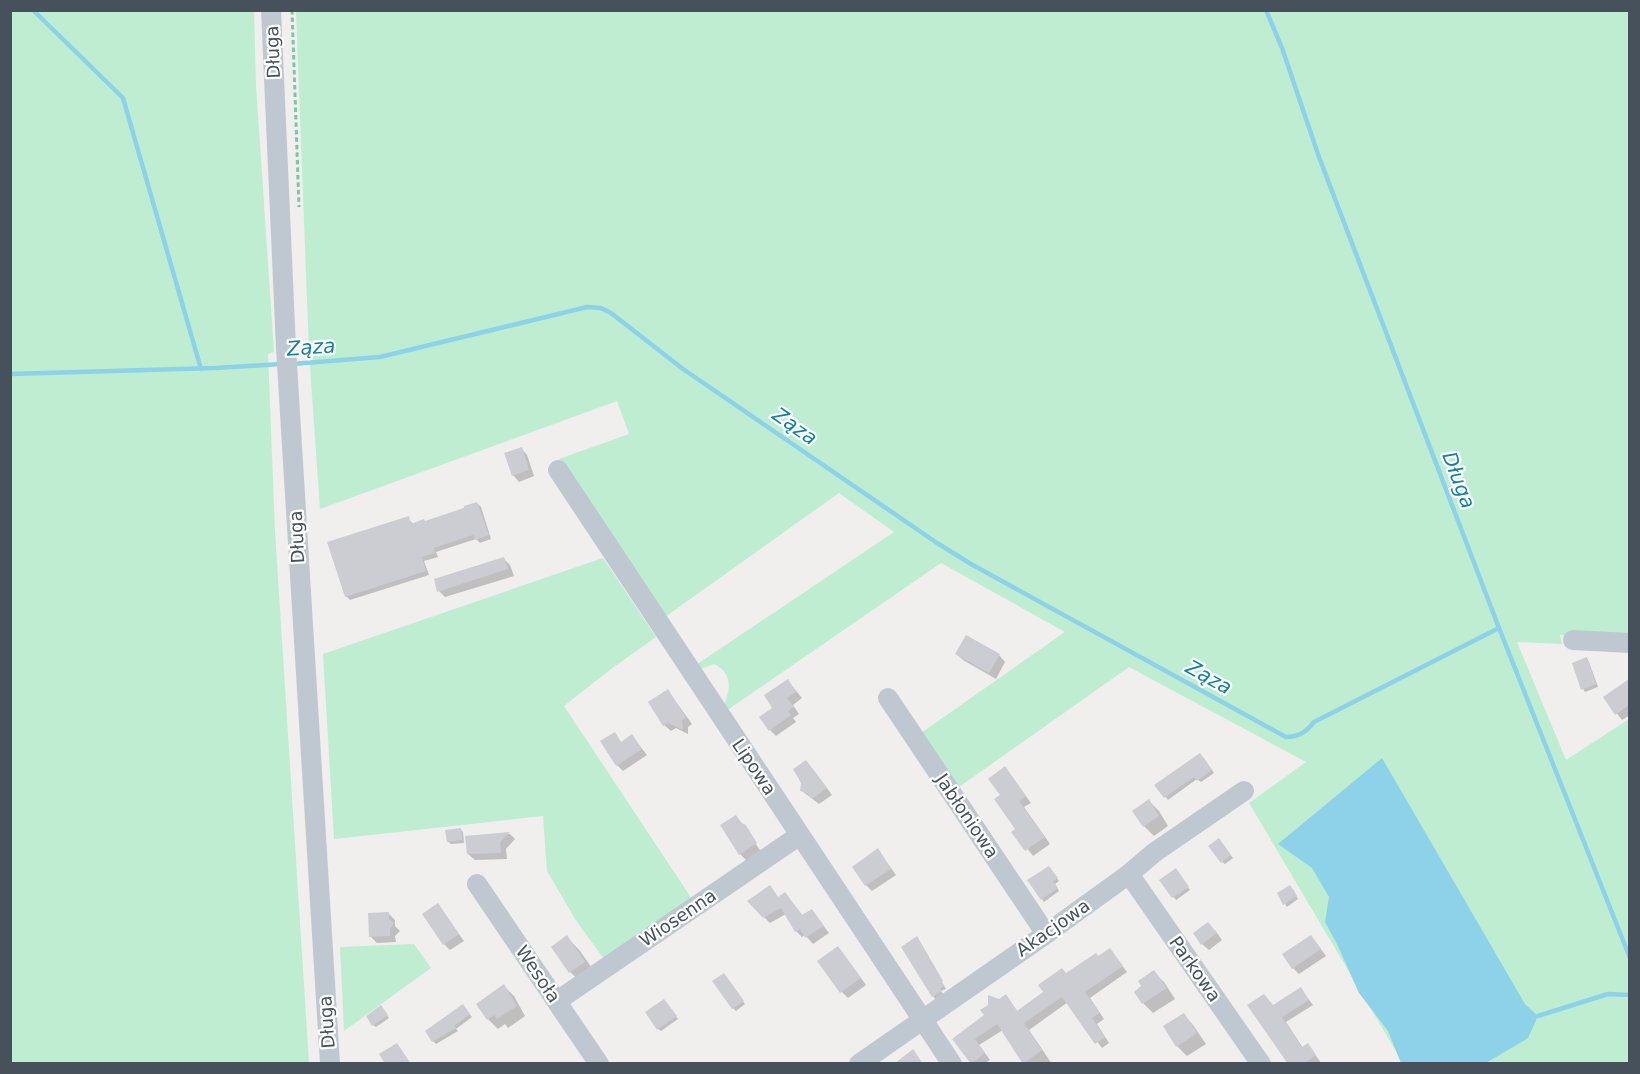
<svg xmlns="http://www.w3.org/2000/svg" width="1640" height="1074" font-family="'DejaVu Sans',sans-serif">
<rect width="100%" height="100%" fill="#f1eeee"/>
<path fill="#beedd2" d="M 10,11 L 254,11 L 256,85 L 274,352 L 268,354 L 275,531 L 309,1063 L 11,1063 Z
M 296,11 L 1629,11 L 1629,637 L 1560,635 L 1562,644 L 1517,642 L 1566,760 L 1629,719 L 1629,1063 L 1403,1063 L 1249,803 L 1306,762 L 1129,667 L 959,787 L 921,733 L 1065,632 L 941,563 L 726,711 L 723,707 C 731,690 733,673 714,664 L 698,670 L 696,665 L 894,532 L 839,493 L 665,617 L 559,459 L 629,434 L 617,401 L 320,509 L 309,353 Z
M 603,558 L 656,637 L 611,669 L 564,706 L 692,899 L 604,959 L 577,922 L 547,871 L 543,816 L 334,839 L 323,654 Z
M 414,944 L 431,968 L 344,1031 L 340,947 Z"/>
<path fill="#8dd2e8" d="M 1382,758 L 1525,1004 L 1538,1016 L 1528,1038 L 1486,1063 L 1401,1063 L 1388,1031 L 1359,993 L 1338,946 L 1325,922 L 1329,897 L 1312,868 L 1278,844 Z"/>
<path fill="#0003" d="M 521,448 L 527,455 L 534,476 L 519,482 L 513,475 Z
M 477,503 L 481,507 L 491,539 L 480,543 L 476,539 L 436,552 L 438,557 L 424,561 L 429,575 L 350,600 L 346,596 L 408,518 L 413,524 L 426,523 Z
M 504,559 L 510,565 L 514,576 L 445,597 L 439,591 Z
M 957,654 L 999,655 L 1005,662 L 996,679 L 963,660 Z
M 1587,659 L 1589,662 L 1598,687 L 1585,692 L 1583,689 Z
M 788,681 L 802,698 L 793,705 L 799,714 L 793,718 L 796,722 L 776,736 L 770,730 L 774,709 Z
M 1630,681 L 1630,715 L 1622,720 L 1605,698 Z
M 668,691 L 692,724 L 688,727 L 688,734 L 676,728 L 671,731 L 664,725 Z
M 614,734 L 622,743 L 632,736 L 647,755 L 623,771 L 617,765 Z
M 1203,757 L 1214,773 L 1201,782 L 1197,779 L 1168,800 L 1157,785 Z
M 812,768 L 832,795 L 819,804 L 802,791 Z
M 1005,768 L 1031,803 L 1024,807 L 1050,844 L 1033,856 L 1014,832 L 1017,830 L 1002,796 Z
M 1149,801 L 1159,811 L 1168,826 L 1154,836 L 1144,826 Z
M 736,817 L 750,831 L 747,831 L 760,850 L 762,849 L 747,861 L 740,854 L 722,826 Z
M 460,829 L 463,832 L 464,843 L 451,844 L 448,842 Z
M 510,834 L 515,839 L 506,849 L 507,859 L 475,860 L 468,854 L 467,837 Z
M 1221,843 L 1233,858 L 1225,864 L 1222,862 Z
M 878,850 L 896,875 L 872,891 L 866,885 Z
M 1051,870 L 1059,881 L 1055,884 L 1059,891 L 1044,902 L 1042,899 Z
M 1178,873 L 1190,890 L 1176,900 L 1161,880 Z
M 770,887 L 779,898 L 785,894 L 803,916 L 812,911 L 829,933 L 813,944 L 805,935 L 802,937 L 796,931 L 786,914 L 770,923 L 764,917 Z
M 1293,889 L 1298,899 L 1287,907 L 1285,904 Z
M 438,905 L 464,941 L 450,950 L 444,944 Z
M 388,913 L 395,920 L 395,926 L 400,931 L 395,936 L 396,942 L 377,943 L 371,937 Z
M 1215,930 L 1222,940 L 1209,950 L 1202,944 Z
M 1311,936 L 1326,956 L 1299,974 L 1293,968 Z
M 567,937 L 580,951 L 597,975 L 584,985 L 570,972 Z
M 917,938 L 946,989 L 941,991 L 943,994 L 935,999 L 933,996 Z
M 844,955 L 866,985 L 848,998 L 842,992 Z
M 1115,956 L 1127,972 L 1090,998 L 1104,1019 L 1097,1024 L 1109,1043 L 1102,1048 L 1068,1002 L 1029,1030 L 1052,1064 L 1025,1064 L 1003,1030 L 979,1045 L 990,1060 L 984,1064 L 973,1064 L 955,1039 L 986,1016 L 1006,996 L 1018,1012 L 1067,974 L 1099,958 Z
M 1154,972 L 1164,982 L 1175,999 L 1153,1013 L 1143,1003 Z
M 726,977 L 745,1004 L 736,1011 L 733,1008 Z
M 504,986 L 514,996 L 525,1016 L 508,1028 L 505,1024 L 498,1029 L 488,1019 Z
M 1301,989 L 1313,1005 L 1286,1022 L 1303,1048 L 1308,1045 L 1322,1064 L 1289,1064 L 1273,1006 Z
M 667,1003 L 678,1019 L 661,1031 L 658,1029 Z
M 465,1009 L 472,1017 L 456,1029 L 458,1031 L 436,1044 L 433,1041 Z
M 383,1010 L 389,1018 L 376,1027 L 373,1025 Z
M 1184,1015 L 1193,1025 L 1206,1044 L 1187,1056 L 1177,1046 L 1165,1027 Z"/>
<g fill="none" stroke-linecap="round" stroke-linejoin="round">
<path stroke="#8dd2e8" stroke-width="4.5" d="M 33,10 L 123,98 L 201,369
M 1266,10 L 1282,48 L 1319,157 L 1499,628 L 1630,958
M 292,364 L 380,357 L 587,307 L 601,308 L 611,313 L 683,369 L 937,543 L 971,564 L 1286,737 C 1299,737 1306,732 1314,722 L 1499,628
M 10,374 L 215,368 L 281,364
M 1538,1016 L 1608,994 L 1630,995"/>
</g>
<path fill="#cbcdd3" d="M 522,447 L 529,470 L 512,476 L 504,453 Z
M 477,502 L 489,535 L 475,540 L 473,535 L 434,548 L 435,553 L 422,557 L 426,571 L 345,597 L 327,542 L 409,516 L 411,524 L 424,519 L 425,521 L 464,508 L 464,506 Z
M 504,557 L 508,569 L 437,592 L 434,579 Z
M 966,635 L 1000,654 L 989,673 L 955,654 Z
M 1587,657 L 1596,684 L 1581,690 L 1572,663 Z
M 788,679 L 796,692 L 787,698 L 794,707 L 788,711 L 791,715 L 769,731 L 759,717 L 772,708 L 764,695 Z
M 1629,679 L 1629,705 L 1615,715 L 1603,697 Z
M 668,689 L 686,718 L 682,720 L 683,730 L 668,723 L 663,726 L 648,702 Z
M 615,732 L 621,742 L 632,734 L 642,749 L 616,766 L 600,741 Z
M 1200,753 L 1212,770 L 1197,781 L 1194,777 L 1164,798 L 1154,785 Z
M 806,760 L 827,788 L 812,799 L 807,793 L 800,791 L 801,783 L 793,769 Z
M 1005,766 L 1026,796 L 1019,801 L 1045,837 L 1025,851 L 1011,832 L 1015,829 L 994,799 L 1000,795 L 988,779 Z
M 1149,799 L 1159,816 L 1143,827 L 1132,811 Z
M 736,815 L 743,825 L 745,824 L 757,843 L 739,855 L 720,825 Z
M 461,828 L 462,840 L 447,842 L 445,830 Z
M 510,832 L 500,842 L 501,853 L 467,854 L 465,836 Z
M 1219,838 L 1231,855 L 1221,863 L 1208,846 Z
M 878,848 L 891,869 L 865,886 L 852,867 Z
M 1049,866 L 1058,878 L 1053,881 L 1058,888 L 1041,900 L 1027,880 Z
M 1176,868 L 1189,887 L 1172,898 L 1159,880 Z
M 770,885 L 778,897 L 785,892 L 802,915 L 812,909 L 824,926 L 805,938 L 800,929 L 795,932 L 781,908 L 763,918 L 747,901 Z
M 1290,885 L 1297,896 L 1283,905 L 1277,893 Z
M 438,903 L 459,934 L 443,945 L 422,914 Z
M 389,912 L 389,919 L 394,923 L 390,929 L 390,936 L 369,937 L 368,913 Z
M 1208,922 L 1217,933 L 1201,945 L 1193,933 Z
M 567,935 L 585,962 L 569,973 L 551,947 Z
M 1311,935 L 1321,949 L 1292,969 L 1282,954 Z
M 917,936 L 943,981 L 942,982 L 944,986 L 940,988 L 942,991 L 932,997 L 901,947 Z
M 838,946 L 861,978 L 840,993 L 817,961 Z
M 1110,948 L 1123,966 L 1085,992 L 1100,1013 L 1092,1018 L 1105,1037 L 1095,1044 L 1062,997 L 1024,1023 L 1042,1050 L 1023,1064 L 997,1024 L 975,1039 L 985,1053 L 971,1064 L 952,1039 L 984,1015 L 980,1010 L 988,1005 L 988,995 L 999,999 L 1006,994 L 1017,1011 L 1043,992 L 1038,985 L 1062,968 L 1066,973 L 1096,953 L 1098,956 Z
M 1154,970 L 1167,988 L 1142,1004 L 1134,992 L 1141,986 L 1138,981 Z
M 724,973 L 744,1001 L 732,1009 L 712,981 Z
M 504,984 L 517,1006 L 497,1019 L 494,1015 L 487,1020 L 476,1004 Z
M 1301,987 L 1309,1000 L 1282,1017 L 1302,1047 L 1308,1043 L 1316,1055 L 1303,1064 L 1288,1064 L 1247,1005 L 1264,994 L 1273,1005 Z
M 664,999 L 677,1016 L 657,1030 L 645,1012 Z
M 463,1004 L 470,1014 L 454,1026 L 456,1028 L 432,1042 L 425,1031 Z
M 381,1005 L 388,1015 L 372,1026 L 366,1016 Z
M 1184,1013 L 1197,1033 L 1176,1047 L 1163,1026 Z
M 397,1043 L 411,1064 L 385,1064 L 379,1054 Z
M 913,1049 L 923,1064 L 894,1064 Z"/>
<g fill="none" stroke-linecap="round" stroke-linejoin="round">
<path stroke="#77c9a4" stroke-width="3" stroke-dasharray="4.5 3" stroke-linecap="butt" d="M 292,10 L 299,207"/>
<path stroke="#bfc8d0" stroke-width="20" d="M 271,10 L 286,348 L 330,1064
M 558,470 L 952,1064
M 1573,640 L 1630,643
M 888,698 L 1046,934
M 1129,874 L 1261,1064
M 477,884 L 599,1064
M 557,1001 L 800,835
M 859,1064 L 1046,934 L 1129,874 L 1155,852 L 1244,791"/>
</g>
<g text-anchor="middle" stroke-width="4.5" stroke-linejoin="round" paint-order="stroke">
<g font-size="18" fill="#47515b" stroke="#fff">
<text transform="translate(273 52) rotate(-92)" y="6">Długa</text>
<text transform="translate(297 537) rotate(-93)" y="6">Długa</text>
<text transform="translate(754 767) rotate(56)" y="6">Lipowa</text>
<text transform="translate(967 816) rotate(56)" y="6">Jabłoniowa</text>
<text transform="translate(678 918) rotate(-34)" y="6">Wiosenna</text>
<text transform="translate(1053 928) rotate(-35)" y="6">Akacjowa</text>
<text transform="translate(1195 969) rotate(55)" y="6">Parkowa</text>
<text transform="translate(538 974) rotate(56)" y="6">Wesoła</text>
<text transform="translate(327 1022) rotate(-94)" y="6">Długa</text>
</g>
<g font-size="20" font-style="italic" fill="#127fa3" stroke="#fff">
<text transform="translate(311 347) rotate(-4)" y="7">Ząza</text>
<text transform="translate(795 426) rotate(35)" y="7">Ząza</text>
<text transform="translate(1459 480) rotate(69)" y="7">Długa</text>
<text transform="translate(1209 677) rotate(29)" y="7">Ząza</text>
</g>
</g>
<rect width="1640" height="1074" fill="none" stroke="#47515b" stroke-width="24"/>
</svg>
